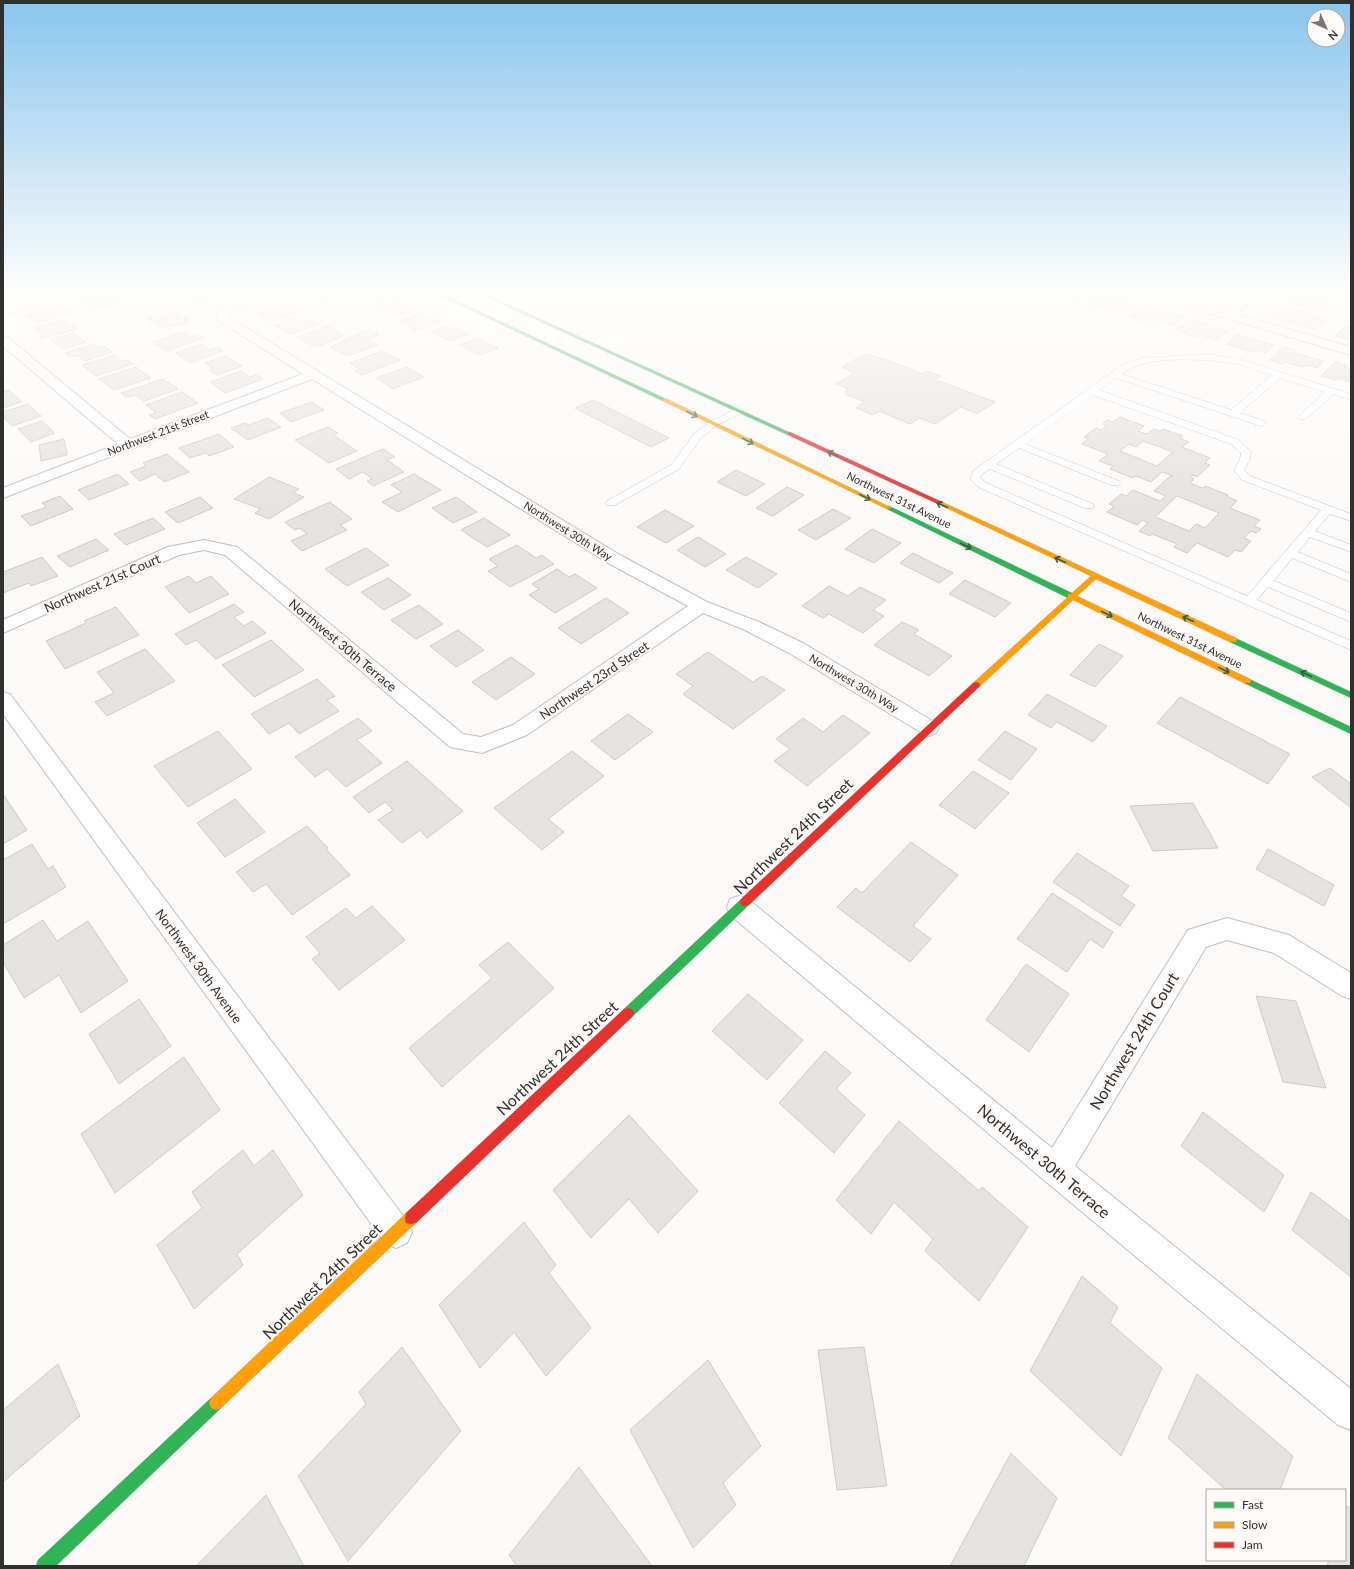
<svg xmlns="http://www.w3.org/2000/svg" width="1354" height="1569" font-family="Lato,sans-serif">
<rect width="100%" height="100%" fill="#fcfaf9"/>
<path fill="#e4e3e2" stroke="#cdcccb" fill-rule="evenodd" d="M 3,292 L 10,292 L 14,295 L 3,298 Z
M 126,292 L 147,292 L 132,296 Z
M 188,292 L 221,292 L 224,293 L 209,298 L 212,300 L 200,303 L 184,293 Z
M 371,292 L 387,292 L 397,297 L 380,303 L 363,294 Z
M 1048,292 L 1098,292 L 1080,302 Z
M 1194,292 L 1221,292 L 1213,297 Z
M 1314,292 L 1341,292 L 1335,297 Z
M 110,293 L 123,301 L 93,310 L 80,301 Z
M 1106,293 L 1115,296 L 1112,297 L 1137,305 L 1127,312 L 1119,309 L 1115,312 L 1088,304 Z
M 1300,293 L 1331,301 L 1321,311 L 1290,303 Z
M 327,296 L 335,300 L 323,304 L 316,299 Z
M 291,302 L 305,310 L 271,321 L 258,313 Z
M 398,302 L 416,310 L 397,316 L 380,308 Z
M 65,305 L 74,312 L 38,323 L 27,315 Z
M 1147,306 L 1158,309 L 1156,311 L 1166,314 L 1169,312 L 1184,316 L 1172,325 L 1150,318 L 1144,322 L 1130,317 Z
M 1283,306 L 1328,318 L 1320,326 L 1317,325 L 1312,329 L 1270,317 Z
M 176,312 L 180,319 L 186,317 L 189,322 L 159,328 L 156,323 L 152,324 L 149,318 Z
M 422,313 L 440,322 L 417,331 L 399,322 Z
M 294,318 L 302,323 L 312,319 L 320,324 L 291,334 L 275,325 Z
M 1192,319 L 1229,331 L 1216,340 L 1199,334 L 1195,337 L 1175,330 Z
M 64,320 L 77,329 L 41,339 L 39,337 L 45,336 L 35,328 Z
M 449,325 L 468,334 L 450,341 L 431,332 Z
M 328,326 L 345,336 L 315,347 L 297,337 Z
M 1345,326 L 1351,328 L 1351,340 L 1335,336 Z
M 369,330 L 378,335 L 368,339 L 379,345 L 347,356 L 330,347 L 345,341 L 343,340 Z
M 182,332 L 190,337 L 197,334 L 204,338 L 166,351 L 153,342 Z
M 73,333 L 86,342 L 63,349 L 51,340 Z
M 1237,335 L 1274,345 L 1266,353 L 1257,350 L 1254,352 L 1226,344 Z
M 478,338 L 498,348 L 480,355 L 460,345 Z
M 94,344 L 98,347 L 104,346 L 112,352 L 85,361 L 78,355 L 70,357 L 65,353 Z
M 202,344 L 210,350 L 217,347 L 223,351 L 190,363 L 175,353 Z
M 1284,347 L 1297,351 L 1295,353 L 1324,361 L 1317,368 L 1306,365 L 1303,367 L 1285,362 L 1283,364 L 1269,360 Z
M 382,351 L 400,360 L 362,375 L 355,371 L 360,369 L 350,363 Z
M 865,354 L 884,359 L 923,374 L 927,371 L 941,376 L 934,381 L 942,382 L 995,402 L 977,414 L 961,407 L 935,424 L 919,418 L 910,424 L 879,411 L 873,415 L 856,408 L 865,402 L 845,394 L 847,388 L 836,384 L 855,373 L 842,367 Z
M 115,355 L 123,361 L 127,360 L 133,364 L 96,376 L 82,365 Z
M 225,356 L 242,366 L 217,375 L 209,370 L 213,368 L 205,363 Z
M 1335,362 L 1347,366 L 1346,368 L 1351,369 L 1351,382 L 1338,378 L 1336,380 L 1321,376 Z
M 136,367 L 151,378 L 114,390 L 99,379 Z
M 407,367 L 424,377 L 393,389 L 376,378 Z
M 241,371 L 250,377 L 256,375 L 263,379 L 225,393 L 210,382 Z
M 163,379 L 178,389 L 144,401 L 135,395 L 127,397 L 121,393 Z
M 9,390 L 22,402 L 3,408 L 3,392 Z
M 182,392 L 198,403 L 155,419 L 149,415 L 156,412 L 146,405 Z
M 593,400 L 669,438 L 651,447 L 575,408 Z
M 312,402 L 324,410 L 291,422 L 280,413 Z
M 28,404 L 41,416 L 12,426 L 3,417 L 3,412 Z
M 1120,417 L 1144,426 L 1138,431 L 1147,434 L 1154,429 L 1160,431 L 1163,429 L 1183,436 L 1180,438 L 1189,442 L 1182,447 L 1210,458 L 1205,463 L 1210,465 L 1197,477 L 1193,475 L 1191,477 L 1194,479 L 1190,483 L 1203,488 L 1205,486 L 1228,495 L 1226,496 L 1237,501 L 1230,508 L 1260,520 L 1254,526 L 1261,529 L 1256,533 L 1251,531 L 1244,538 L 1251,541 L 1241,552 L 1235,550 L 1228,557 L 1197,543 L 1187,553 L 1174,547 L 1177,544 L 1152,534 L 1150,536 L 1139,531 L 1148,523 L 1143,520 L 1137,525 L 1107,512 L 1114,507 L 1109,504 L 1121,494 L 1126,496 L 1133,490 L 1160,501 L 1166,496 L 1154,491 L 1169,477 L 1173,476 L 1162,472 L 1151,482 L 1136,476 L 1133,478 L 1110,469 L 1113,466 L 1099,461 L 1108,454 L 1082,444 L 1089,438 L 1084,437 L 1096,428 L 1101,430 L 1107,426 L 1103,424 L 1107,420 L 1113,422 ZM 1143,441 L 1173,452 L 1157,466 L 1120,451 L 1129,444 L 1136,447 ZM 1177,496 L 1219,513 L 1205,528 L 1196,524 L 1189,531 L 1155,517 Z
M 267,418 L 281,427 L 248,440 L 231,428 L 245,423 L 249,425 Z
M 42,421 L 55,433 L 31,442 L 18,429 Z
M 328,427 L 338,433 L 333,435 L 357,451 L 329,463 L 295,440 Z
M 219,434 L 234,447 L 209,456 L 206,453 L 190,458 L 179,448 Z
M 64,439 L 67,455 L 41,461 L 39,445 Z
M 383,449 L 395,457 L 387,460 L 404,472 L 373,486 L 367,481 L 372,479 L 363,472 L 349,479 L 336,469 Z
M 167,454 L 189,472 L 164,482 L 155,474 L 140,481 L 130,472 L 146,466 L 143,463 Z
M 736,470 L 765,484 L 746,496 L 717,482 Z
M 118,474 L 129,484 L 89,500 L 78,490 Z
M 414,474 L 441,490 L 398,512 L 382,502 L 402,492 L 391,485 Z
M 269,477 L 299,489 L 293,493 L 304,497 L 269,519 L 255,513 L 261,509 L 234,499 Z
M 787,487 L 804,495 L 773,516 L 756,508 Z
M 60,496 L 73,509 L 31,526 L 21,516 L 46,507 L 42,503 Z
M 200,497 L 213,508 L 178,523 L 165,512 Z
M 456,497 L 477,512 L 453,523 L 432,508 Z
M 330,502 L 352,519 L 340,525 L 347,530 L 302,551 L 291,541 L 307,534 L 300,528 L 295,530 L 285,522 Z
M 833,509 L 851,518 L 816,540 L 798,530 Z
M 665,510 L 694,526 L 666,543 L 637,527 Z
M 153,518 L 165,529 L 126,545 L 114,534 Z
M 484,518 L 510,535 L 487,547 L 461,530 Z
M 872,529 L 901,543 L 874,563 L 845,549 Z
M 698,537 L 726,554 L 705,567 L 677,550 Z
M 96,539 L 109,550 L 70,567 L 57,556 Z
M 517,545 L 536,558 L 542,555 L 554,564 L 510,587 L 488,571 L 498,566 L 489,559 Z
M 366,548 L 389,565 L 347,586 L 325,569 Z
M 913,553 L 953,573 L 939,583 L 900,563 Z
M 42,557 L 58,576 L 31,586 L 29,583 L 3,593 L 3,572 Z
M 746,557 L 777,574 L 758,588 L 726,570 Z
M 557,569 L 569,577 L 575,574 L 597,588 L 555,613 L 529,595 L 539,589 L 532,584 Z
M 189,576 L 196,583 L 211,576 L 229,594 L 189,613 L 165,587 Z
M 388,578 L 411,595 L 384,610 L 361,592 Z
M 965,580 L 1011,603 L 995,617 L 949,594 Z
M 829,586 L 848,596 L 860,587 L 886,600 L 873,610 L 884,616 L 863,633 L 829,614 L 823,618 L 802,606 Z
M 606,598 L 629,613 L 581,644 L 558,628 Z
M 234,604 L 244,612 L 234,617 L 244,626 L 252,621 L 266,633 L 216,659 L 196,640 L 186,645 L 175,634 Z
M 419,605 L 443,624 L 416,639 L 391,620 Z
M 116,607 L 139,635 L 65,669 L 46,641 L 86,623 L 84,621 Z
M 902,622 L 919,630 L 914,634 L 952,656 L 929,676 L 874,645 Z
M 458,630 L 484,650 L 456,667 L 430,646 Z
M 271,640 L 304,670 L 254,697 L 222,665 Z
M 1099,644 L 1123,656 L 1095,687 L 1070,675 Z
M 145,649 L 175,681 L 107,716 L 95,702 L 114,693 L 97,672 Z
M 708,652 L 753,682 L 762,676 L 785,690 L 733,729 L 683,694 L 693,686 L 676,674 Z
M 511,657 L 535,674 L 496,700 L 472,682 Z
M 317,679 L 335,696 L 327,700 L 339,711 L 299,734 L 289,723 L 269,734 L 251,714 Z
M 1047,694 L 1107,726 L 1093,742 L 1057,722 L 1051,728 L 1028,715 Z
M 1180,697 L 1290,754 L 1268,784 L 1157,723 Z
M 628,714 L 653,732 L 615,760 L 591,741 Z
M 843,715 L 870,733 L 807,786 L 774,761 L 790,749 L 776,739 L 803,718 L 823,732 Z
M 358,718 L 372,731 L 357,740 L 382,763 L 346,787 L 327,769 L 315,777 L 295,757 Z
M 218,731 L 252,769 L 188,807 L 154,766 Z
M 1005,731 L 1037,749 L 1011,780 L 978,760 Z
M 572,751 L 604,776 L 548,819 L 564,832 L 542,850 L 494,808 Z
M 407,761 L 463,811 L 427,838 L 420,830 L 402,843 L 378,820 L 393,810 L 385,802 L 369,813 L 353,797 Z
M 1330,768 L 1351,784 L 1351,808 L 1312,777 Z
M 973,771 L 1009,793 L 975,829 L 939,805 Z
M 3,794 L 27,830 L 3,844 Z
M 235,799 L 265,832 L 225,857 L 197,823 Z
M 1193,803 L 1218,848 L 1153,851 L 1130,806 Z
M 307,826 L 328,848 L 326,849 L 350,875 L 292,915 L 266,884 L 253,892 L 236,872 Z
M 911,842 L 958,875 L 913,926 L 931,939 L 910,962 L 837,907 L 856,888 L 862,893 Z
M 32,844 L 48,869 L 53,866 L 66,887 L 3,924 L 3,860 Z
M 1268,849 L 1334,885 L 1324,906 L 1256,869 Z
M 1077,853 L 1129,886 L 1121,896 L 1135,905 L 1120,926 L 1053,882 Z
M 1052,893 L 1113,932 L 1103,948 L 1090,939 L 1067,972 L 1017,939 Z
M 372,906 L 405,940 L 339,990 L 312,959 L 320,953 L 306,937 L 346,908 L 356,918 Z
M 43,920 L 57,941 L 88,921 L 128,981 L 81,1013 L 59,975 L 24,998 L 3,962 L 3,945 Z
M 508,942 L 554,988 L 442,1087 L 409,1048 L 492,978 L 479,965 Z
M 1026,964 L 1069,994 L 1029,1052 L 986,1020 Z
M 748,994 L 803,1040 L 767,1080 L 712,1031 Z
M 1256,996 L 1296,1001 L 1326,1088 L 1283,1082 Z
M 139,999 L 171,1046 L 119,1084 L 89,1034 Z
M 825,1051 L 851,1073 L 836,1089 L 865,1115 L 834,1153 L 779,1103 Z
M 184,1057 L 220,1110 L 115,1193 L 81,1134 Z
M 1203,1112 L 1284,1175 L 1264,1212 L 1181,1146 Z
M 629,1115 L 698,1191 L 658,1233 L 629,1199 L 591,1238 L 553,1190 Z
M 899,1121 L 979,1191 L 982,1187 L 1028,1227 L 979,1301 L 925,1251 L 933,1239 L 894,1202 L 871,1234 L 836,1200 Z
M 243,1150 L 254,1166 L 273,1150 L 303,1195 L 237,1254 L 243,1265 L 194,1309 L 157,1245 L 202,1208 L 192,1192 Z
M 1311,1192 L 1351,1222 L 1351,1277 L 1292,1230 Z
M 524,1222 L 556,1265 L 549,1273 L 591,1328 L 546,1376 L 514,1332 L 480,1368 L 439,1305 Z
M 1082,1276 L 1118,1307 L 1110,1323 L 1162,1368 L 1121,1456 L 1030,1371 Z
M 402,1347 L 461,1431 L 348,1561 L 298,1476 L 366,1404 L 359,1392 Z
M 864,1347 L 887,1486 L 837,1490 L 818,1350 Z
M 708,1360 L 761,1446 L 723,1483 L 736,1505 L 693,1548 L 630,1430 Z
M 58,1364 L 80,1416 L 3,1482 L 3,1410 Z
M 1197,1374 L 1293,1456 L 1280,1490 L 1226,1490 L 1168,1438 Z
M 1011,1453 L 1057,1498 L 1024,1566 L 950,1566 Z
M 579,1467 L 652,1566 L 517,1566 L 509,1555 Z
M 266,1495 L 304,1566 L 196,1566 Z
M 1347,1506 L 1351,1509 L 1351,1566 L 1327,1566 L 1329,1560 L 1345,1560 L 1345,1512 Z"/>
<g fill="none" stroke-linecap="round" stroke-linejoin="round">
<g stroke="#c1c0bf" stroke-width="1">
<path id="lane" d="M 587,292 L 595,293 L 511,327 L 505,327 L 504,325 Z
M 1209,354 L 1242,360 L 1351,394 L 1351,400 L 1334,394 L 1306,419 L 1300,419 L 1298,417 L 1300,415 L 1325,392 L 1280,378 L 1240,413 L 1264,421 L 1266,423 L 1264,425 L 1261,426 L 1116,378 L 1099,390 L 1239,440 L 1251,452 L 1250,459 L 1244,470 L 1250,476 L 1351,514 L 1351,521 L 1330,514 L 1315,531 L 1351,545 L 1351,552 L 1310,537 L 1298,552 L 1351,574 L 1351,582 L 1292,558 L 1274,581 L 1351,613 L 1351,622 L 1268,587 L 1257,600 L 1351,641 L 1351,650 L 978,487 L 970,479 L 973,471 L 1121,366 L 1141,358 ZM 1209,360 L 1238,364 L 1272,375 L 1231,410 L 1122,374 C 1145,356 1181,360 1209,360 ZM 1093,395 L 1231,444 L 1241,453 L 1240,459 L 1234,470 L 1242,480 L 1321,510 L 1247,596 L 986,483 L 980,478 L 982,474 L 990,469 L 1085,508 L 1093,508 L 1094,506 L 1093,504 L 996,464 L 1019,448 L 1111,485 L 1119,485 L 1120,483 L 1119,481 L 1025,444 Z
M 738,408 L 741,409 L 743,411 L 741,413 L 716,426 L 701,438 L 679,469 L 615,505 L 607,505 L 606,503 L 607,501 L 671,465 L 694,434 L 710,422 Z"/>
</g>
<g stroke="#c1c0bf" stroke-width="2">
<path id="street" d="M 56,292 L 74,292 L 72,294 L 3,315 L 3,307 Z
M 267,292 L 284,292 L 282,294 L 236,308 L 229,314 L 230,318 L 620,555 L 707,602 L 759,622 L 803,643 L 936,723 L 939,728 L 936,733 L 929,736 L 922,733 L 789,653 L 745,630 L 703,613 L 527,735 L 482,753 L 450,747 L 225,555 L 204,550 L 179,555 L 3,633 L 3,620 L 168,547 L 204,540 L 237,547 L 463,734 L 481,737 L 513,725 L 688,606 L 608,563 L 312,379 L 3,498 L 3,488 L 118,444 L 3,346 L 3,336 L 7,337 L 130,439 L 303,374 L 218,320 L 217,313 L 228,304 Z
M 1142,292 L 1160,292 L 1225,311 L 1251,292 L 1264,292 L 1236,314 L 1351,347 L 1351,355 L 1144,294 Z
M 3,692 L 10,694 L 407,1221 L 412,1232 L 407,1243 L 396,1248 L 385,1243 L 3,714 Z
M 739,896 L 748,899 L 1052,1148 L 1188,930 L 1227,918 L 1289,935 L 1351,973 L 1351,999 L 1342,996 L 1274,953 L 1227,940 L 1206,947 L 1075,1166 L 1351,1389 L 1351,1430 L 1338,1425 L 1045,1181 L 730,915 L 727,907 L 730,899 Z"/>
</g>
<g stroke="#c1c0bf" stroke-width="1">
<path id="fast" d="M 433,292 L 438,292 L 668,400 L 663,401 Z
M 476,292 L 481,292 L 793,434 L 788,435 Z
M 889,506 L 1074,594 L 1075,596 L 1074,598 L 1068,598 L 887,509 L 887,507 Z
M 1233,637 L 1351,692 L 1351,698 L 1230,642 L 1229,640 L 1230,638 Z
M 1247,678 L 1351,727 L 1351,734 L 1244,683 L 1243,681 L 1244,679 Z
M 745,898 L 749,899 L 750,902 L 749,905 L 632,1017 L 628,1018 L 624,1017 L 622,1013 L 624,1009 L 741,899 Z
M 216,1396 L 221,1398 L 223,1403 L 221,1408 L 56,1566 L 36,1566 L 38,1560 L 211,1398 Z"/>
</g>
<g stroke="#c1c0bf" stroke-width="1">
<path id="slow" d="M 663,399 L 667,399 L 892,508 L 887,509 L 663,401 Z
M 940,501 L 1236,638 L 1237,640 L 1236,642 L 1230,642 L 1096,579 L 1077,596 L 1250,679 L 1251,681 L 1250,683 L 1244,683 L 1073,600 L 979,687 L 973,687 L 972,685 L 973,683 L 1068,597 L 1068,594 L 1071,594 L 1091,576 L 938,504 L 937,503 Z
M 411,1212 L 416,1213 L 417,1218 L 416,1223 L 221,1408 L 216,1410 L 211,1408 L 209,1403 L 211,1398 L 406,1213 Z"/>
</g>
<g stroke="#c1c0bf" stroke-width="1">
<path id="jam" d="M 790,432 L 942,502 L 943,503 L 938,504 L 788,435 L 788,433 Z
M 976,682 L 979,683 L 980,685 L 979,687 L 749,905 L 745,906 L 741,905 L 740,902 L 741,899 L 973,683 Z
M 628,1008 L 632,1009 L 634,1013 L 632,1017 L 416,1223 L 411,1224 L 406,1223 L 405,1218 L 406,1213 L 624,1009 Z"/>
</g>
<use href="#lane" fill="#fffefe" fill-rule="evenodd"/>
<use href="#street" fill="#fffefe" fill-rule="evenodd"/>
<use href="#fast" fill="#30b455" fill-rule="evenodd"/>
<use href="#slow" fill="#ff9f0a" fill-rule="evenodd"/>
<use href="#jam" fill="#e5322d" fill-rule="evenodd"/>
</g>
<defs><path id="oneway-shaft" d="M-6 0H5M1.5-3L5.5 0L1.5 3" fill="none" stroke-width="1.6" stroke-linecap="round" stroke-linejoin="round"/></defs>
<g stroke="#305e3c">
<use href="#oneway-shaft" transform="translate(692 414) rotate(26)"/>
<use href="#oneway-shaft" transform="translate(748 441) rotate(26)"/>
<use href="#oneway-shaft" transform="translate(833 454) rotate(-155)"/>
<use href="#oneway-shaft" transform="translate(865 497) rotate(26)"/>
<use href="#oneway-shaft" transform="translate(942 505) rotate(-155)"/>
<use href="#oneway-shaft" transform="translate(966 546) rotate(26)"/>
<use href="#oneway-shaft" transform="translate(1060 560) rotate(-155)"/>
<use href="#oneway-shaft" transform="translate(1107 614) rotate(26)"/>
<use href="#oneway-shaft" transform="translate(1188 619) rotate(-155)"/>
<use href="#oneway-shaft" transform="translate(1224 670) rotate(26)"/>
<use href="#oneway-shaft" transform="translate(1306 674) rotate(-155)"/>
</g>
<linearGradient id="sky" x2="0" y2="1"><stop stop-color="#89c6ee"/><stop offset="0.57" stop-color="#fefdfc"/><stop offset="1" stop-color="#fefdfc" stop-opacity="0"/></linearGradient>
<rect width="1354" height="511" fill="url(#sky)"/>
<g text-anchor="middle" stroke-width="4" stroke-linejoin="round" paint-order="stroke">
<g font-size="11" fill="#30302f" stroke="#fdfaf8">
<text transform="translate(158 433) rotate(-21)" y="4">Northwest 21st Street</text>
<text transform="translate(899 500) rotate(26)" y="4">Northwest 31st Avenue</text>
<text transform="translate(568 531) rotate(32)" y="4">Northwest 30th Way</text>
<text transform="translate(1190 640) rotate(26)" y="4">Northwest 31st Avenue</text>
<text transform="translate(854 683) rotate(31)" y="4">Northwest 30th Way</text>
</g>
<g font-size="13" fill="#30302f" stroke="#fdfaf8">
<text transform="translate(102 583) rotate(-24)" y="5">Northwest 21st Court</text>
<text transform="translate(343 645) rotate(40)" y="5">Northwest 30th Terrace</text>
<text transform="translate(594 680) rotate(-34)" y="5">Northwest 23rd Street</text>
<text transform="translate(199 966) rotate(54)" y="5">Northwest 30th Avenue</text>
</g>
<g font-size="16" fill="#30302f" stroke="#fdfaf8">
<text transform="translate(793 836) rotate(-44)" y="6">Northwest 24th Street</text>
<text transform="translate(1134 1041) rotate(-59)" y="6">Northwest 24th Court</text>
<text transform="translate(557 1058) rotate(-43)" y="6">Northwest 24th Street</text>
<text transform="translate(1044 1161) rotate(40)" y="6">Northwest 30th Terrace</text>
<text transform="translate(322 1281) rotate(-44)" y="6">Northwest 24th Street</text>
</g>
</g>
<rect width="1354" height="1569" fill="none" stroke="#30302f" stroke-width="8"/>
<rect x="1206" y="1489" width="140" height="72" fill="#fdfaf8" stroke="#aba9a8"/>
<rect x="1214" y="1502" width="20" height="6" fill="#30b455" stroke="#aba9a8"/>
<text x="1242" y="1509" font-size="12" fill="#30302f">Fast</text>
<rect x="1214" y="1522" width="20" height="6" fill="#ff9f0a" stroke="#aba9a8"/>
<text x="1242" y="1529" font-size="12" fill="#30302f">Slow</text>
<rect x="1214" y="1542" width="20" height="6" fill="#e5322d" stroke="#aba9a8"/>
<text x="1242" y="1549" font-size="12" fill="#30302f">Jam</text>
<g transform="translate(1326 28) rotate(135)"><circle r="19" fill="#fdfaf8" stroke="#aba9a8"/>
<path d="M0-3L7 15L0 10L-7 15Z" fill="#777776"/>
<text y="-6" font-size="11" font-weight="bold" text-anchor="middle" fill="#30302f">N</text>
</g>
</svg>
